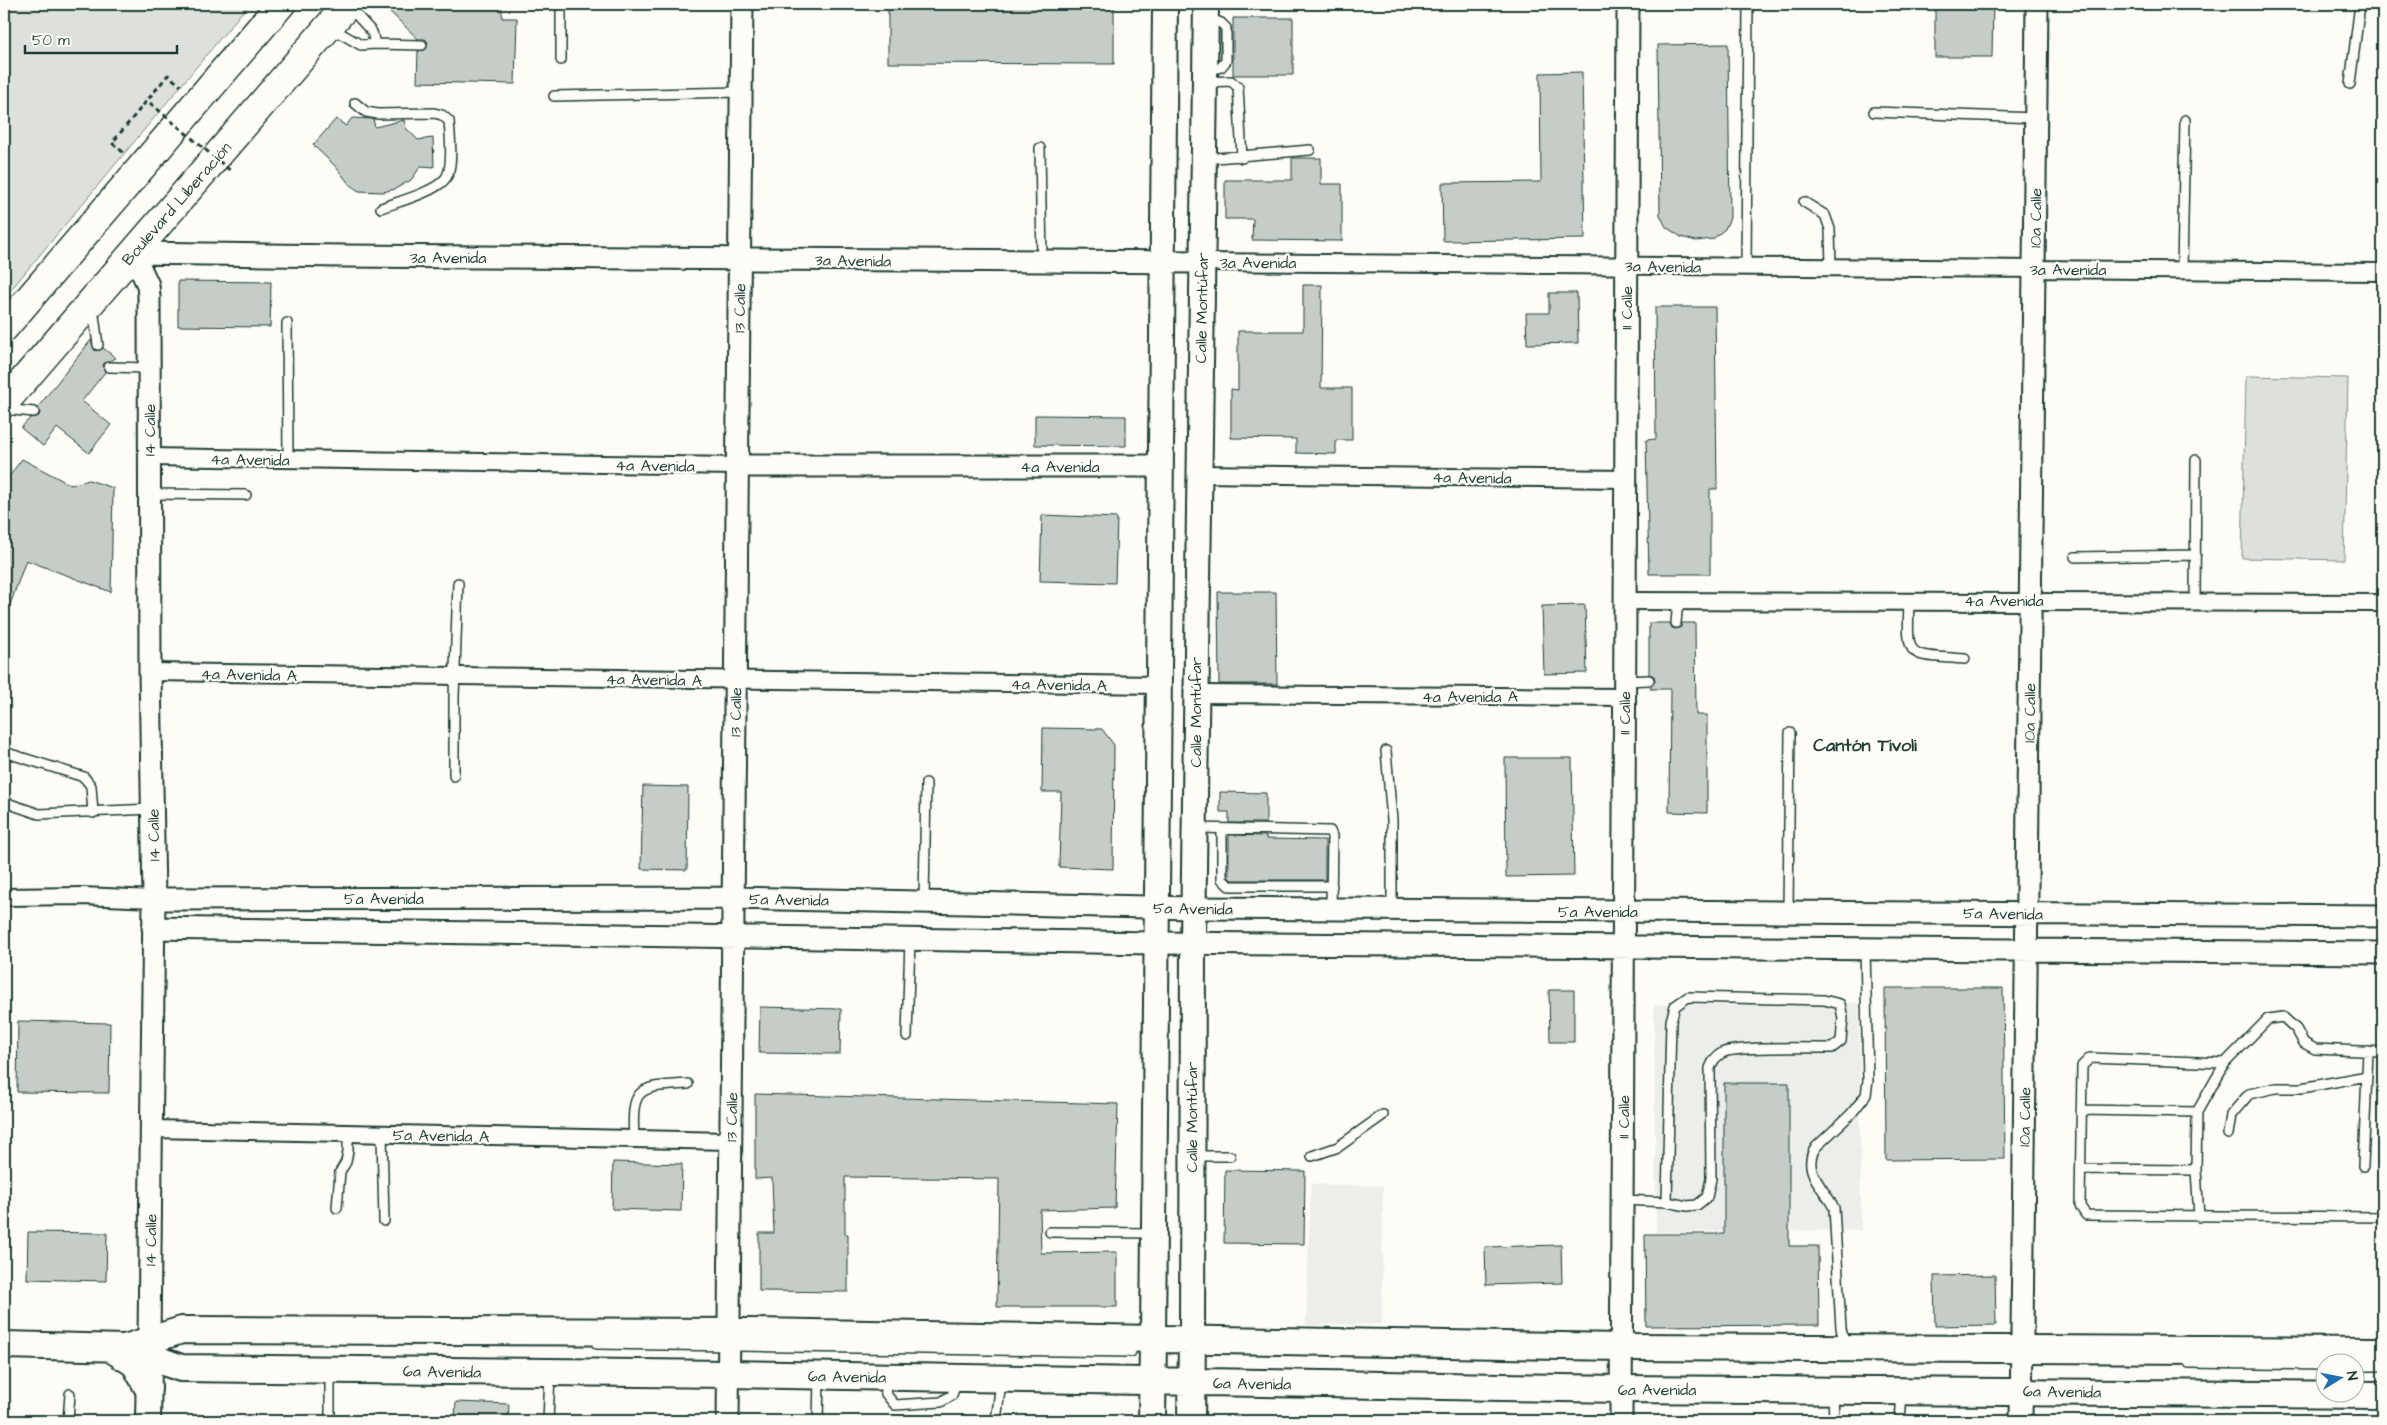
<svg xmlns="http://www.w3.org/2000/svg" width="2387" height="1425" font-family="'Architects Daughter',sans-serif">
<rect width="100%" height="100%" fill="#fdfcf7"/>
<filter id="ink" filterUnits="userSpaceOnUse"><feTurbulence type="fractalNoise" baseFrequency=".02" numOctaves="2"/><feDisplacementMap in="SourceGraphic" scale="10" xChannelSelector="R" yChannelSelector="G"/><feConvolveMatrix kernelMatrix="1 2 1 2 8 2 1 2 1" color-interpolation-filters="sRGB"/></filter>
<g filter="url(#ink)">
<path fill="#eceee9" d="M 1859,1003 L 1861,1230 L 1656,1232 L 1654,1005 Z
M 1311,1184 L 1383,1186 L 1382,1324 L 1306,1325 Z"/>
<path fill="#dde0db" stroke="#7e8e88" d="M 4,4 L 249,4 L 4,298 Z
M 2246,376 L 2348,378 L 2344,560 L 2242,558 Z"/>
<path fill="#c6cdc7" stroke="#1f3d34" d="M 382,4 L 502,4 L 502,18 L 517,18 L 515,84 L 417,82 L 418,51 L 425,50 L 428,42 L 425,39 L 418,39 Z
M 888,4 L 1114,4 L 1114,64 L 888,63 Z
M 1935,4 L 1993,4 L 1992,57 L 1935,57 Z
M 1233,18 L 1293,18 L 1293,75 L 1233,75 Z
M 1728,44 L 1730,218 L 1725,229 L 1713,239 L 1696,241 L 1681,237 L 1666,227 L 1660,215 L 1658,45 Z
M 1582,72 L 1585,239 L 1443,241 L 1442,183 L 1541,182 L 1540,73 Z
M 352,118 L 373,119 L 375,127 L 404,120 L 406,128 L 418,140 L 433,138 L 434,167 L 421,166 L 411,180 L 395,189 L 383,192 L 359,191 L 350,185 L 336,167 L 313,145 L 336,119 L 346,126 Z
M 1292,158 L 1321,158 L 1321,184 L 1342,184 L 1342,241 L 1252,240 L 1253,219 L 1225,219 L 1225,180 L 1292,180 Z
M 178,281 L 271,282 L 270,327 L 178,326 Z
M 1303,285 L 1322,285 L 1321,388 L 1352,388 L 1352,440 L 1336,440 L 1336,454 L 1296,453 L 1296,439 L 1231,438 L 1231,389 L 1238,390 L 1238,331 L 1303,331 Z
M 1549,293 L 1577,293 L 1578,343 L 1527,344 L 1526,313 L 1549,313 Z
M 1655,307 L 1715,307 L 1717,489 L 1710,489 L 1710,574 L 1649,574 L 1646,440 L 1656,439 Z
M 91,340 L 95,351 L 103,348 L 116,358 L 104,363 L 103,367 L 105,372 L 82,401 L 111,425 L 89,453 L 57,428 L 43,446 L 21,428 L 30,418 L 39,416 L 40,412 L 38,407 Z
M 1035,415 L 1126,416 L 1126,446 L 1035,445 Z
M 22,459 L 71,485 L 89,480 L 113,488 L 111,592 L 26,560 L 6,616 L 4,616 L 4,483 Z
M 1042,515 L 1117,518 L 1115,583 L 1040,581 Z
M 1218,592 L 1276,592 L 1277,684 L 1219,684 Z
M 1585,605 L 1587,673 L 1544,674 L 1542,606 Z
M 1649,623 L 1670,623 L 1672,628 L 1676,629 L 1681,627 L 1682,623 L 1695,623 L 1696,715 L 1707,715 L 1707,813 L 1669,812 L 1670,689 L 1650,689 L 1655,680 L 1654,676 L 1649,674 Z
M 1043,728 L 1102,729 L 1114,745 L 1113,869 L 1059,867 L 1061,792 L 1042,792 Z
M 1505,758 L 1572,758 L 1574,876 L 1506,877 Z
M 643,786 L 688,787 L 687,870 L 641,869 Z
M 1220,792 L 1266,793 L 1266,823 L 1229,823 L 1229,812 L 1220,812 Z
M 1229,835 L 1266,836 L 1266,839 L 1325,840 L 1325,880 L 1232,880 L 1229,878 Z
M 1885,988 L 2003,988 L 2005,1159 L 1886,1160 Z
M 1549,990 L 1574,990 L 1574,1042 L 1550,1042 Z
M 760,1007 L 841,1009 L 840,1054 L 759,1053 Z
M 18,1021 L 110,1023 L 109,1093 L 17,1092 Z
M 1724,1083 L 1789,1083 L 1789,1246 L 1818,1246 L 1819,1325 L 1646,1326 L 1645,1234 L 1724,1234 Z
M 755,1094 L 1118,1104 L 1115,1208 L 1040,1210 L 1041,1253 L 1117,1252 L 1117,1307 L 997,1307 L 999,1179 L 845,1177 L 845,1234 L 848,1234 L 848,1292 L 759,1291 L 759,1233 L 774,1233 L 772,1178 L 755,1179 Z
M 613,1162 L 682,1164 L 681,1211 L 612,1209 Z
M 1225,1170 L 1305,1171 L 1304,1244 L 1224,1243 Z
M 28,1232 L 107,1233 L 106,1281 L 27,1279 Z
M 1561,1245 L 1562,1283 L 1486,1285 L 1485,1247 Z
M 1995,1275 L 1996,1325 L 1935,1326 L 1934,1276 Z
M 456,1402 L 509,1404 L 508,1421 L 455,1421 Z"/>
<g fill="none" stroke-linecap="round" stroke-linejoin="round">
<g stroke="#1f3d34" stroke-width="12">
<path id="service" d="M 350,8 L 372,32 L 375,44
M 1207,18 L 1221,23 L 1226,28 L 1226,61 L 1221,67 L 1207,71
M 331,28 L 361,45 L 375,44 L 422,45
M 561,60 L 561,4
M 1207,82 L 1231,81 L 1238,87 L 1242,158
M 2350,84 L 2360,4
M 554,96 L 741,92
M 355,103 L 366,112 L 378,114 L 434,113 L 442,115 L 449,121 C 450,135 454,169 445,179 C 435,192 397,202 381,208
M 1874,112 L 2036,118
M 1040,148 L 1042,261
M 1204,159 L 1310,150
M 1804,202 L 1825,215 L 1830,229 L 1831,267
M 1746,267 L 1748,4
M 2182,270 L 2185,120
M 93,308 L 98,345
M 287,323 L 288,460
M 109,367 L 149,368
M 4,409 L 34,412
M 150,494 L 246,495
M 2075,557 L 2196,555
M 1909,600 C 1907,662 1906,654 1965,659
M 2195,601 L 2196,460
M 1676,623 L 1678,601
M 1625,681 L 1649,680
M 1386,751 L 1392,820 L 1392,909
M 4,752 L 84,777 L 91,786 L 93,813
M 454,776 L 454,697 L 458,583
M 4,802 L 39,814 L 152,809
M 1195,828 L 1330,831 L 1332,836 L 1331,909
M 1222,829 L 1222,879 L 1229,886 L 1332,886
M 924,902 L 926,783
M 1788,911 L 1790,733
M 907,1036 L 910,940
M 2225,1063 L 2090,1058 L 2082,1066 L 2080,1206 L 2086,1215 L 2383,1217
M 2081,1110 L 2197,1112
M 382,1134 L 384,1221
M 2228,1134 L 2231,1115 L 2249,1094 L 2276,1088 L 2302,1088 L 2367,1076
M 634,1139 C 631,1086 638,1087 688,1084
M 1194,1156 L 1230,1156
M 1312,1156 L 1338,1147 L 1383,1115
M 2363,1166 L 2368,1051
M 2081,1169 L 2196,1170
M 1623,1200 L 1667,1202 L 1687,1206 L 1697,1205 L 1707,1197 L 1711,1179 L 1710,1068 C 1713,1061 1715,1057 1722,1053 C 1734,1046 1812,1048 1832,1048 L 1841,1041 L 1843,1018 L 1840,1004 L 1824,1000 L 1688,997 L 1675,1006 L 1671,1021 L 1667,1202
M 337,1208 L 340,1172 L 346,1162 L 348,1151 L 348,1133
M 2199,1217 L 2196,1170 L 2197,1112 L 2225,1063 L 2268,1019 L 2283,1017 L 2296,1029 L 2304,1043 L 2315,1049 L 2383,1052
M 1050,1232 L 1153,1233
M 597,1344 L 1131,1352
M 1845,1346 L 1841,1328 L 1834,1208 C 1825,1189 1800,1170 1816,1147 L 1851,1114 L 1866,1095 L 1868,1080 L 1865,949
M 2189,1363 L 2324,1365
M 2354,1366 L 2383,1366
M 883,1378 L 886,1394 L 895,1405 L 941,1402 L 952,1395 L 957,1381
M 1833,1393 L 1834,1421
M 68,1421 L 70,1394
M 330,1421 L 330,1372
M 548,1421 L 550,1375
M 818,1421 L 819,1378
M 996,1421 L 1001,1382
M 1900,1421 L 1902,1394"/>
</g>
<g stroke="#1f3d34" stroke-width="20">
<path id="minor" d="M 1201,262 L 2383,272
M 149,457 L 737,466
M 1198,474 L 1626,479
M 1625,601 L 2383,603
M 150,672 L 1159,685
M 1196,694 L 1625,697
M 4,897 L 82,896 L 154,899
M 151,1129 L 730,1141"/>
</g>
<g stroke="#1f3d34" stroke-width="25">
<path id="tertiary" d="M 737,466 L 1161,466
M 154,899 L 733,898 L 1194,908 L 2383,916
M 153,928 L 1156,943 L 2383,953
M 149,1339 L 154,899 L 150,672 L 149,296 L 148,285 L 133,253 L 345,256 L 1201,262
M 728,1421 L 742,4
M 1621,1421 L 1628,4
M 2021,1421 L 2037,4"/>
</g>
<g stroke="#1f3d34" stroke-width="28">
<path id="secondary" d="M 1153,1338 L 1165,4
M 1192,1339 L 1193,943 L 1206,4
M 148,1421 L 149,1368"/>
</g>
<g stroke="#1f3d34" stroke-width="30">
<path id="primary" d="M 4,1345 L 125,1348 L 181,1368 L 728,1374 L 1621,1389 L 2383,1395
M 125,1348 L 182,1330 L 750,1332 L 1622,1347 L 2383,1351
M 115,1351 L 135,1364 L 148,1388
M 1152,1421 L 1153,1338
M 1191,1421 L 1192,1339"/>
</g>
<g stroke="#1f3d34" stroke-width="31">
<path id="trunk" d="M 4,328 L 281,4
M 4,403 L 348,4"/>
</g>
<path stroke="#1f3d34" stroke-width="3" stroke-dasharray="5 4" stroke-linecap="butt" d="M 123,152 L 112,143 L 168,75 L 181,86"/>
<use href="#service" stroke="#fdfcf7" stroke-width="9"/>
<use href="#minor" stroke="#fdfcf7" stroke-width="16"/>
<use href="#tertiary" stroke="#fdfcf7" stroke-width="21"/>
<use href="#secondary" stroke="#fdfcf7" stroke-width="24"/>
<use href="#primary" stroke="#fdfcf7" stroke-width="26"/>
<use href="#trunk" stroke="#fdfcf7" stroke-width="28"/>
<path stroke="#1f3d34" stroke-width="3" stroke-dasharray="5 4" stroke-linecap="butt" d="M 150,103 L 232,172"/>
</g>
</g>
<g text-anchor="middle" stroke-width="4.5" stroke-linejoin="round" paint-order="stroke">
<g font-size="16" fill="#1f3d34" stroke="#fdfcf7">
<text transform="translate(176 203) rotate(-49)" y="6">Boulevard Liberación</text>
<text transform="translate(2035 218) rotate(-89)" y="6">10a Calle</text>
<text x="448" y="263">3a Avenida</text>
<text transform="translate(853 260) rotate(1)" y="6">3a Avenida</text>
<text x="1258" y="268">3a Avenida</text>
<text transform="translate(1663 266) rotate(1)" y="6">3a Avenida</text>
<text x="2068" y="275">3a Avenida</text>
<text transform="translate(739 308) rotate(-89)" y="6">13 Calle</text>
<text transform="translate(1201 308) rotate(-89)" y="6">Calle Montúfar</text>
<text transform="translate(1626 308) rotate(-90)" y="6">11 Calle</text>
<text transform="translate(149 430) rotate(-90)" y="6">14 Calle</text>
<text transform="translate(250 459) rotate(1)" y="6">4a Avenida</text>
<text transform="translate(655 465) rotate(1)" y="6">4a Avenida</text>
<text x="1060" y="472">4a Avenida</text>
<text transform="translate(1472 477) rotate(1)" y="6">4a Avenida</text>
<text x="2004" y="606">4a Avenida</text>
<text transform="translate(249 674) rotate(1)" y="6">4a Avenida A</text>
<text transform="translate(654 679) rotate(1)" y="6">4a Avenida A</text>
<text transform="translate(1059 684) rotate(1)" y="6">4a Avenida A</text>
<text x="1470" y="702">4a Avenida A</text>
<text transform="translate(735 712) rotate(-89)" y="6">13 Calle</text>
<text transform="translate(1195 712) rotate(-90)" y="6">Calle Montúfar</text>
<text transform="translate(1624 713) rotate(-90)" y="6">11 Calle</text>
<text transform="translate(2029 713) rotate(-89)" y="6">10a Calle</text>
<text transform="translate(153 835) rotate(-91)" y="6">14 Calle</text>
<text x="384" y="904">5a Avenida</text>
<text transform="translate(789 899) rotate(1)" y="6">5a Avenida</text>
<text transform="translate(1193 908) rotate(1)" y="6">5a Avenida</text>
<text x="1598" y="917">5a Avenida</text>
<text transform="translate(2003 913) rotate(1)" y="6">5a Avenida</text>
<text transform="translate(731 1117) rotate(-89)" y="6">13 Calle</text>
<text transform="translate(1191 1117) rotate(-90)" y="6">Calle Montúfar</text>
<text transform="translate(1623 1117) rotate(-90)" y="6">11 Calle</text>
<text transform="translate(2024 1117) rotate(-89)" y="6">10a Calle</text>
<text transform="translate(441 1135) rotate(1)" y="6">5a Avenida A</text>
<text transform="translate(150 1240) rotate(-89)" y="6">14 Calle</text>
<text transform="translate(442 1371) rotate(1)" y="6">6a Avenida</text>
<text transform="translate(847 1376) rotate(1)" y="6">6a Avenida</text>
<text transform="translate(1252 1383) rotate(1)" y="6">6a Avenida</text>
<text x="1657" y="1395">6a Avenida</text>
<text transform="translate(2062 1391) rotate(1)" y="6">6a Avenida</text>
</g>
<g font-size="18" font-weight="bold" fill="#1f3d34" stroke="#fdfcf7">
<text x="1865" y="751">Cantón Tivoli</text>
</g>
</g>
<rect width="2387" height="1425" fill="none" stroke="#fdfcf7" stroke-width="20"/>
<rect x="10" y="10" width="2367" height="1405" fill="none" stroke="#1f3d34" stroke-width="2" filter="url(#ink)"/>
<g transform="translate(2340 1378) rotate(80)"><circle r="24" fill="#fdfcf7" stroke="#a4b0a9"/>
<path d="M0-4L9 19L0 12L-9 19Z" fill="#1f6fb2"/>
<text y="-8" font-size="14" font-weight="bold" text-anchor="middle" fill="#1f3d34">N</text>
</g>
<path d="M25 45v8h152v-8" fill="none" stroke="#1f3d34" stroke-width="2.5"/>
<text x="32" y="45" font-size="15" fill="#1f3d34" stroke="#fdfcf7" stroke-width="4" paint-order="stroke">50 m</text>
</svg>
